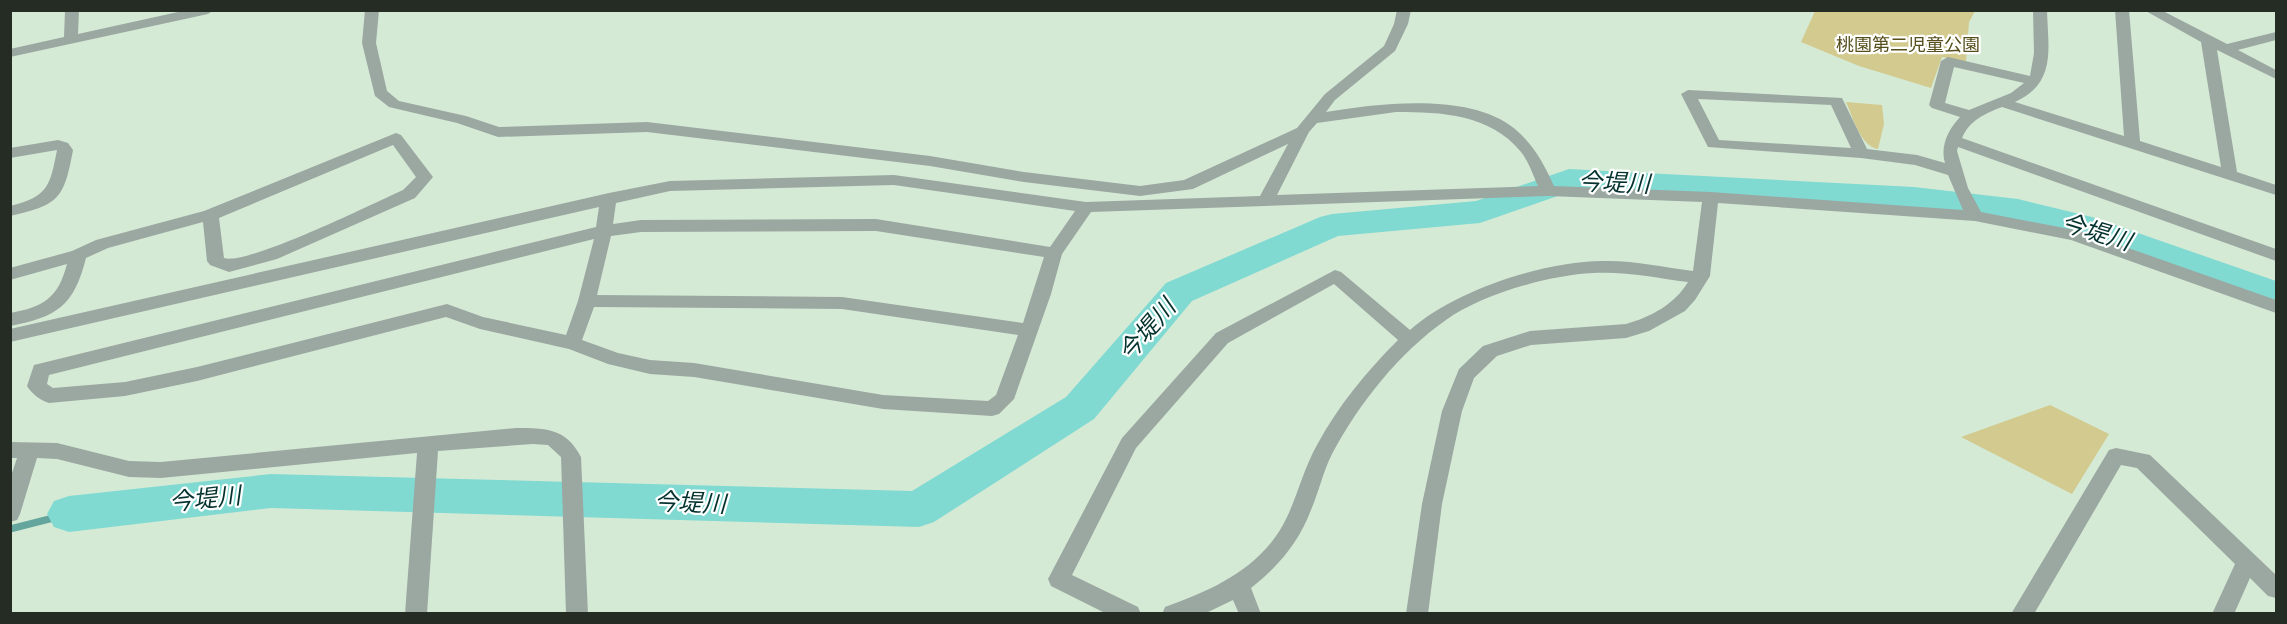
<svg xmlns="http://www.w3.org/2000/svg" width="2287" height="624" font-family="Mulish,'Noto Sans JP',sans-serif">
<rect width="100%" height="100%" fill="#d5ead5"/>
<path fill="#d2ca8f" d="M 1815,11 L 1975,11 L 1969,22 L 1966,62 L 1942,57 L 1931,88 L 1859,66 L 1801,42 Z
M 1846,102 L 1882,105 L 1884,124 L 1878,149 C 1860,146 1853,117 1846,102 Z
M 2050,405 L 2109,434 L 2072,494 L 1961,437 Z"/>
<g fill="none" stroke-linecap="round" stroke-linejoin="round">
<path stroke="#64a69e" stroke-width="7" d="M 10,529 L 69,514"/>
<path fill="#80dad2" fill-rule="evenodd" d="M 1569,169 L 1914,187 L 2018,199 L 2092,217 L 2276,281 L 2276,307 L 2071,234 L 2018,221 L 1914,209 L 1572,191 L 1480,223 L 1338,236 L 1192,301 L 1094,419 L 934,522 L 919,527 L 271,508 L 69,532 L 54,527 L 47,514 L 54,501 L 69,496 L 271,474 L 912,491 L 1066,397 L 1166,283 L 1320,217 L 1332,214 L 1476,201 Z"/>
<path fill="#9ba8a2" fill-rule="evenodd" d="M 65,10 L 79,10 L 78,34 L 187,10 L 214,10 L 208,14 L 10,57 L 10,49 L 64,37 Z
M 365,10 L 379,10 L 376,43 L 387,91 L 399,101 L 466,116 L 499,127 L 647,122 L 930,156 L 1024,172 L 1140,186 L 1184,180 L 1297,128 L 1325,94 L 1384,46 L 1394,24 L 1397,10 L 1411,10 L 1408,24 L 1395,51 L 1335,100 L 1326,112 C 1379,103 1471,92 1515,129 C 1534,145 1544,164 1554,186 L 1711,192 L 1963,210 L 1948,175 L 1915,165 L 1861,158 L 1708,147 L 1681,94 L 1688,90 L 1842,98 L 1867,149 L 1917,155 L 1945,163 C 1940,146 1948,130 1960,117 L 1932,108 L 1929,105 L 1941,61 L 1948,57 L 2030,76 L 2034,53 L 2033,10 L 2047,10 C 2048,48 2057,83 2015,102 L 2124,136 L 2115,10 L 2129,10 L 2140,141 L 2221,167 L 2201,42 L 2144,10 L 2161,10 L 2227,44 L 2276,32 L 2276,40 L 2238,50 L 2276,70 L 2276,79 L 2217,50 L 2237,172 L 2276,185 L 2276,195 L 2002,107 C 1984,114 1970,120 1962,138 L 2276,249 L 2276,261 L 1958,147 L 1957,151 L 1968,188 L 1981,212 L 2080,231 L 2276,300 L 2276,313 L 2071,240 L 1975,221 L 1718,203 L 1710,276 L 1695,300 L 1685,311 L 1649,331 L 1626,338 L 1531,345 L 1497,356 L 1474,378 L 1462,411 L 1442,504 L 1428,614 L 1406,614 L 1422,504 L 1442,411 L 1459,369 L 1483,346 L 1530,331 L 1626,324 C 1651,317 1675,304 1688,282 C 1657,278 1625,271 1593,273 C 1550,275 1482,294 1446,320 C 1400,352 1359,403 1332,454 C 1323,472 1319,491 1311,510 C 1299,542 1278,567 1251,588 L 1261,614 L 1239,614 L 1233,600 L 1204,614 L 1162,614 L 1165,607 C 1213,590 1264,567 1287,517 C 1298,494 1304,468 1317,445 C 1338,406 1366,372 1398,340 L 1334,284 L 1228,343 L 1136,448 L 1072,575 L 1138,607 L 1141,614 L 1107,614 L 1051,586 L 1048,579 L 1122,438 L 1216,333 L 1335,270 L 1341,272 L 1410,330 C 1455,290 1542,262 1602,261 C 1632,260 1663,267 1693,271 L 1702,202 L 1548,196 L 1091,212 L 1062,254 L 1051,294 L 1014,399 L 999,414 L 992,416 L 883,409 L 694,377 L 650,374 L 608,364 L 569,349 L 480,329 L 446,317 L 197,381 L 125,396 L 49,403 C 40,400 32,394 27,386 L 34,365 L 596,227 L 599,207 L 10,342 L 10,329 L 609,193 L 670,181 L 894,175 L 1086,202 L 1260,196 L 1288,144 L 1193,189 L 1140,196 L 1024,182 L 930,166 L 647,132 L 498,137 L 457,123 L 389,107 L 375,96 L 362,43 ZM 1954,67 L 2024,83 L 2011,93 L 1969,110 L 1945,103 ZM 1698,99 L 1831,105 L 1851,148 L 1719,140 ZM 1396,112 C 1442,112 1490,114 1521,152 C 1529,162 1533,175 1538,186 L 1277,195 L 1309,132 L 1317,123 ZM 894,185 L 1075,211 L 1050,247 L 876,219 L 641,220 L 613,224 L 616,203 L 670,191 ZM 876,231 L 1044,257 L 1023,323 L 842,297 L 597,295 L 611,236 L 641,232 ZM 594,239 L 578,301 L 566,335 L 483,317 L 447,304 L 197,367 L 125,382 L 53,388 L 47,384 L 49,375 ZM 594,307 L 842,309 L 1018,335 L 996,395 L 988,401 L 883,395 L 694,363 L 650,360 L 618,353 L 582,340 Z
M 396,133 L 401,135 L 433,177 L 415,198 L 277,259 L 229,272 L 210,265 L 207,261 L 203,222 L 108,248 L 86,258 C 74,306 57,317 10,326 L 10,313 C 44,307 58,298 67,264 L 10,280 L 10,268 L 72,251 L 96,240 L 204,211 ZM 393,145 L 416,177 L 403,190 C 374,203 247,266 224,258 L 219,218 Z
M 58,140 L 68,143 L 73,150 C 64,199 59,205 10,216 L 10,206 C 48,197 50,186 57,150 L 10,158 L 10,148 Z
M 516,428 C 546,428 566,428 581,457 L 588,614 L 566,614 L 561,457 L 548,445 L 533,444 L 438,451 L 427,614 L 405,614 L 417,453 L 161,478 L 129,477 L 57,459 L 37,458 L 20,514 L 17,520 L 10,522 L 10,479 L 17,458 L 10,458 L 10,442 L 57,443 L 129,461 L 161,462 Z
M 2116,448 L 2150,455 L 2276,575 L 2276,598 L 2268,596 L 2250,578 L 2234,614 L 2212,614 L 2235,564 L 2137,468 L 2121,465 L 2034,614 L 2011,614 L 2109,450 Z"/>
</g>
<g text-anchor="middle" stroke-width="4.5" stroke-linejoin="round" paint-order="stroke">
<g font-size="18" fill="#564f1c" stroke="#fff">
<text x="1908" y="51">桃園第二児童公園</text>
</g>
<g font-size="24" font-style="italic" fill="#04322f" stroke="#fff">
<text transform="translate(1614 183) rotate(2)" y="8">今堤川</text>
<text transform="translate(2096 232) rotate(17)" y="8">今堤川</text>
<text transform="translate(1147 330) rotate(-49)" y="8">今堤川</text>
<text transform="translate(205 499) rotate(-6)" y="8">今堤川</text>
<text transform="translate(690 503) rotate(2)" y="8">今堤川</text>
</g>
</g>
<rect width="2287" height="624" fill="none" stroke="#242c24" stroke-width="24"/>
</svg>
